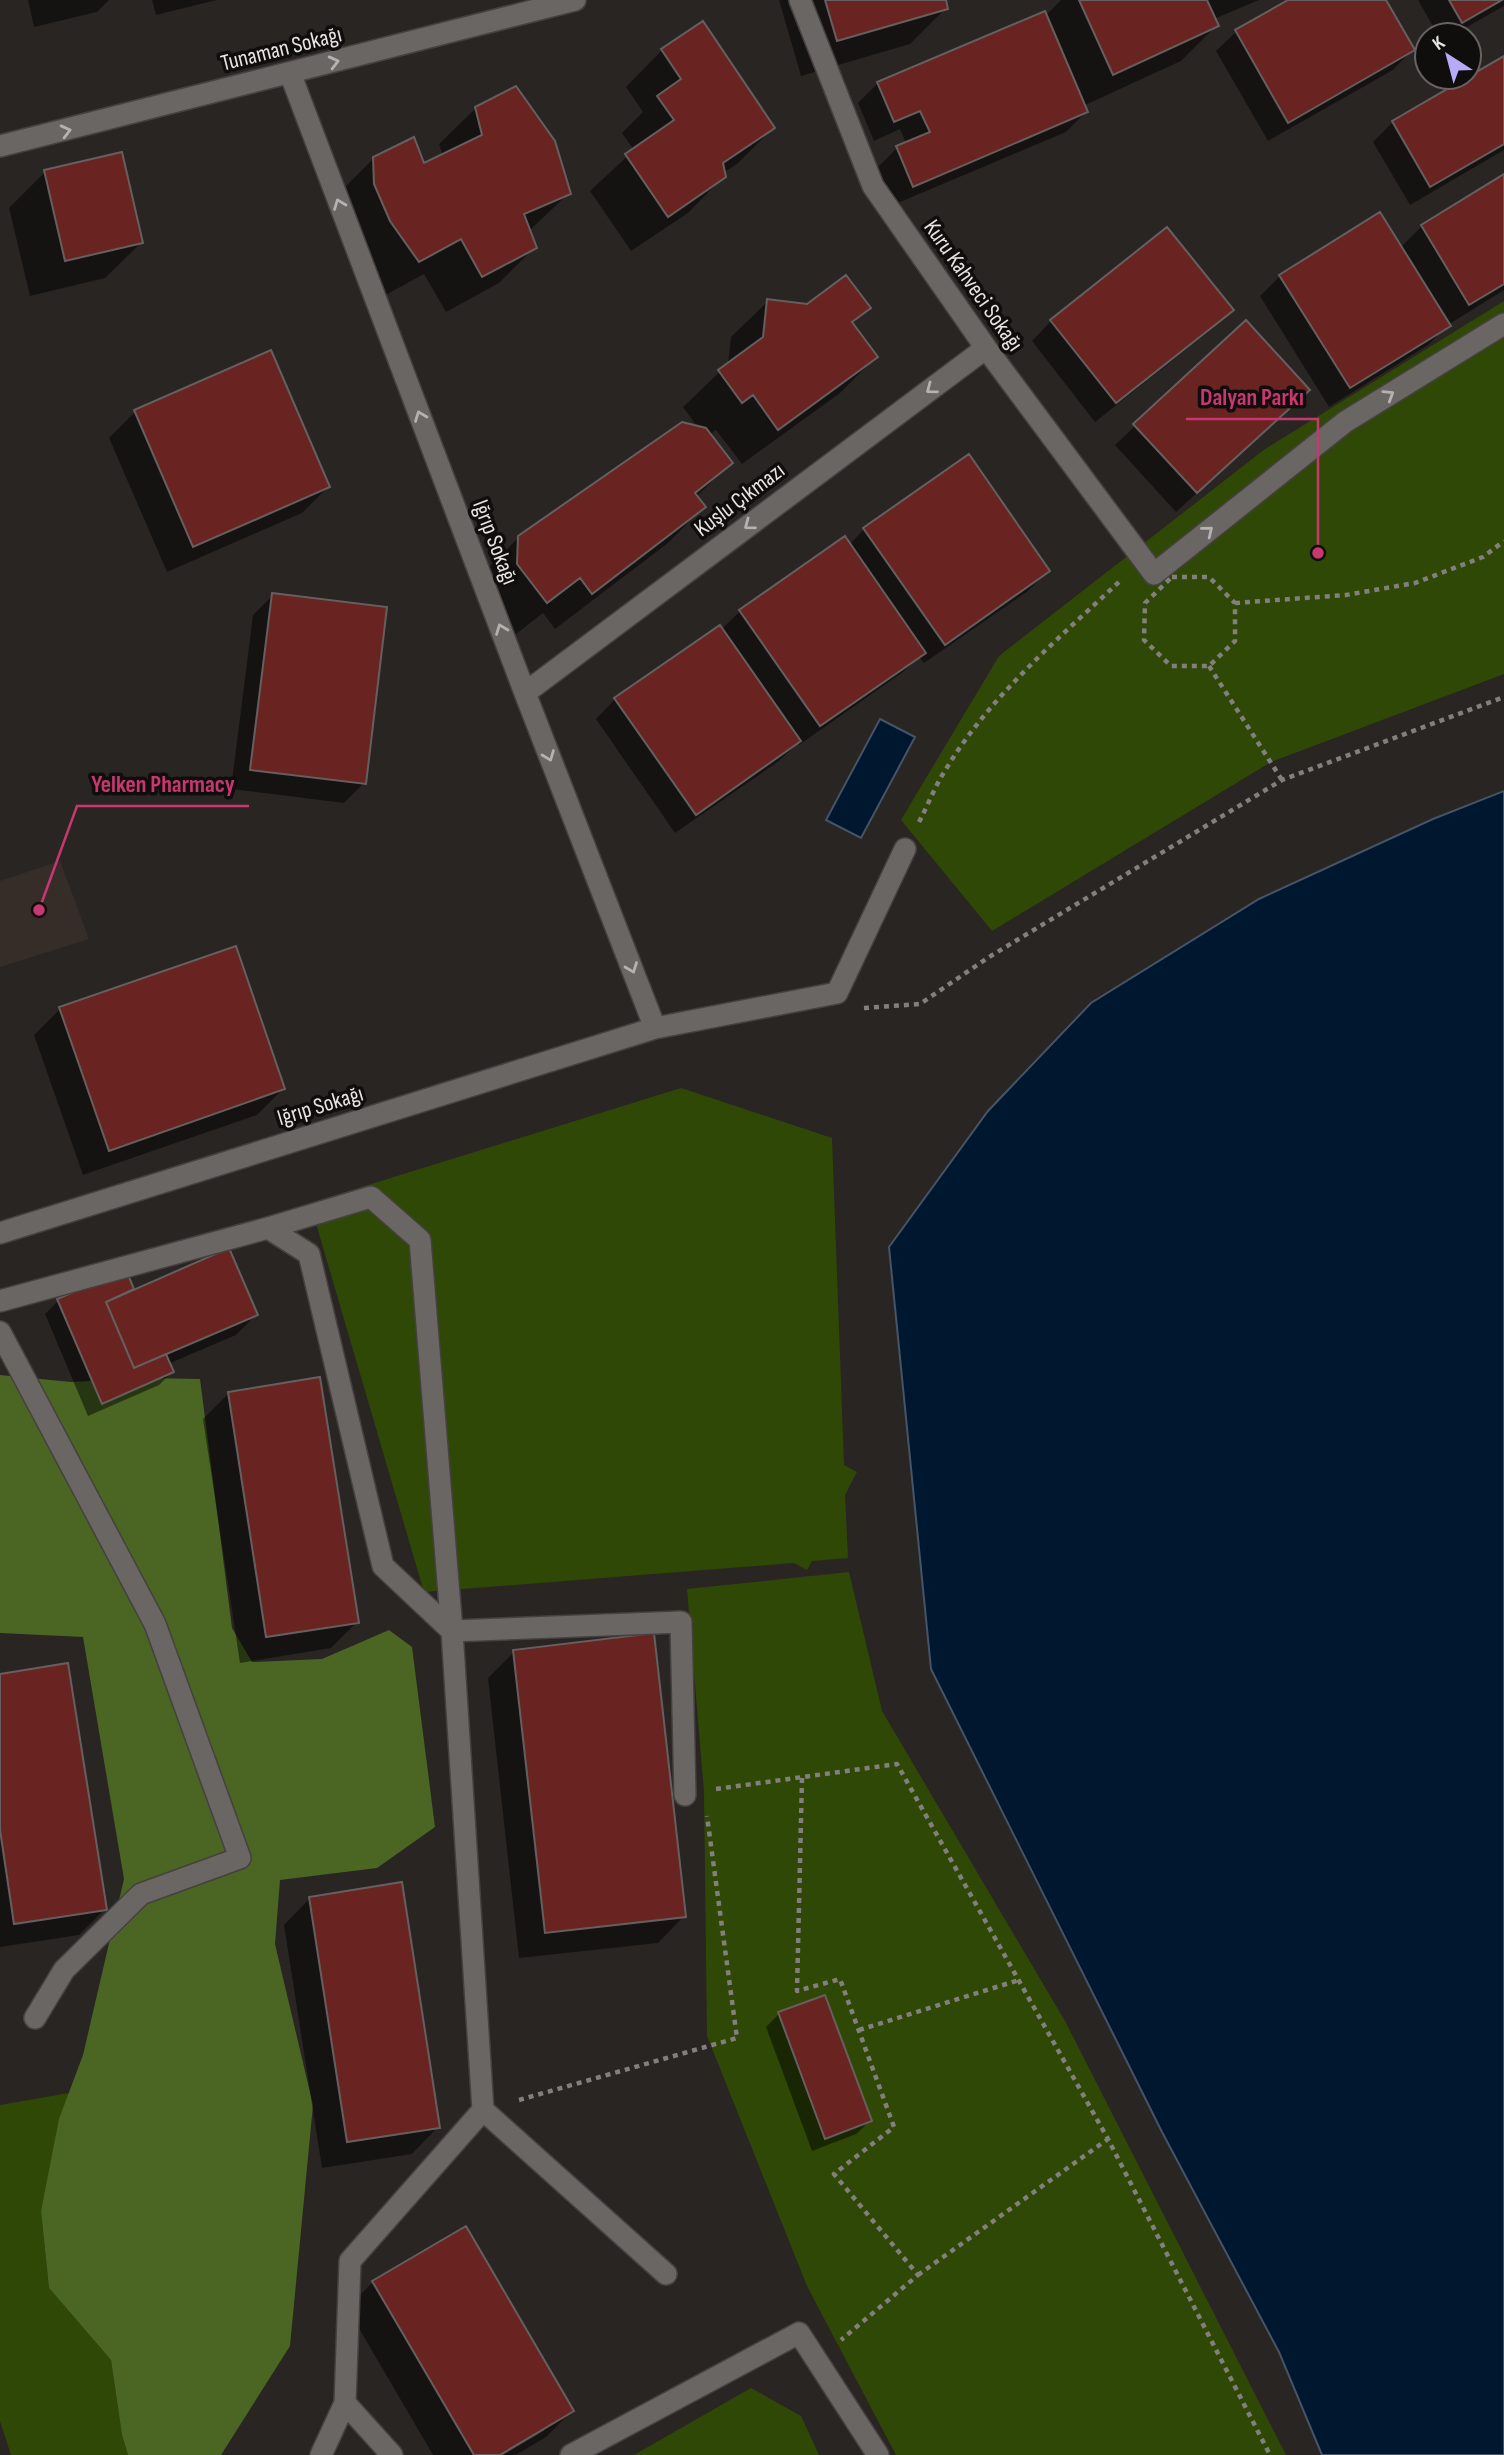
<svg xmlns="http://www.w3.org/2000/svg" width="1504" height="2455" font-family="'Sofia Sans Condensed',sans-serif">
<rect width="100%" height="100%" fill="#292523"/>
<path fill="#372d28" d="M 60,861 L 89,939 L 0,967 L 0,881 Z"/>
<path fill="#304806" d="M 1504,301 L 1504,674 L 1271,762 L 992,931 L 901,820 L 999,656 L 1265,449 Z
M 681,1088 L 832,1138 L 844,1465 L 857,1472 L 845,1495 L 848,1558 L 812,1561 L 807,1570 L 794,1563 L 424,1592 L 310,1203 Z
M 849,1572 L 882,1711 L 1065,2021 L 1286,2455 L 896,2455 L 807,2286 L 707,2036 L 704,1791 L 687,1589 Z
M 69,2093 L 41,2211 L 49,2288 L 111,2360 L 122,2435 L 128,2455 L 11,2455 L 0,2421 L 0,2105 Z
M 751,2388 L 801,2416 L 819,2455 L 634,2455 Z"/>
<path fill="#4a6622" d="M 0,1375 L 71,1382 L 145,1378 L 200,1379 L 232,1628 L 252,1662 L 322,1659 L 389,1630 L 412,1647 L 435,1827 L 377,1868 L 280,1880 L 275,1944 L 313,2105 L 290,2346 L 221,2455 L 128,2455 L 122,2435 L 111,2360 L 49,2288 L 41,2211 L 59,2119 L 83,2055 L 124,1879 L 83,1637 L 0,1633 Z"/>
<path fill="#001730" stroke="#455466" stroke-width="2" d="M 880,719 L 915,737 L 861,838 L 826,820 Z
M 1504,791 L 1504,2455 L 1322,2455 L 1279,2352 L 1162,2132 L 931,1669 L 889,1247 L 988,1111 L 1091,1003 L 1259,899 L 1433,819 Z"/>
<path fill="#0007" d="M 28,0 L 109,0 L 97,12 L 34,27 Z
M 152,0 L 217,0 L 156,15 Z
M 779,0 L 944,0 L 946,8 L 910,44 L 801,76 Z
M 1061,0 L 1259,0 L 1214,19 L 1217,25 L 1181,61 L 1083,106 L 1086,112 L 1066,132 L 893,205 L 877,168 L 897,148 L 906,143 L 900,129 L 874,141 L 858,103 L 878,83 L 1045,16 Z
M 1291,0 L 1384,0 L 1412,50 L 1393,70 L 1268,141 L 1216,51 L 1236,32 Z
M 1418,0 L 1504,0 L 1504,6 L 1453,35 L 1438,35 Z
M 702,23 L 773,128 L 737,164 L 723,173 L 724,176 L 688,213 L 631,251 L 590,191 L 634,150 L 622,133 L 643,112 L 626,87 L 662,50 Z
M 1504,58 L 1504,150 L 1410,205 L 1373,142 L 1393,122 Z
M 476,108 L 569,193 L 529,231 L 535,247 L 499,283 L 446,312 L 424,274 L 382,297 L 337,195 L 374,158 L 423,165 L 443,156 L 439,144 Z
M 45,172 L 142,242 L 105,278 L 30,296 L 9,208 Z
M 1504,176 L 1504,290 L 1448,325 L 1428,345 L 1329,407 L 1260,296 L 1280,276 L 1400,248 L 1422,226 Z
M 768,301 L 807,305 L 868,308 L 852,324 L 876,357 L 840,393 L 742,464 L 716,430 L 709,435 L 731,463 L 696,497 L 704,507 L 668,543 L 555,629 L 543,613 L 511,638 L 482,574 L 519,537 L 698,428 L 683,407 L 728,364 L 731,337 Z
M 1231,310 L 1211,330 L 1095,422 L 1032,341 L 1051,321 Z
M 1288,410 L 1176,512 L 1115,445 L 1135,426 Z
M 135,412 L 328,487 L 302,513 L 167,572 L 109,438 Z
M 864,529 L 1048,571 L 1028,591 L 924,663 L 919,657 L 903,672 L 799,745 L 798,743 L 779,761 L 675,833 L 596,719 L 615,699 L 722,629 L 740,611 L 849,545 Z
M 273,595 L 364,783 L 344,803 L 231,789 L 253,615 Z
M 60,1009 L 283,1089 L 257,1115 L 83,1175 L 34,1035 Z
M 132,1289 L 127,1295 L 256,1315 L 236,1335 L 168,1364 L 172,1372 L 159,1385 L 88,1416 L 45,1314 L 58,1301 Z
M 229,1393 L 357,1622 L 331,1648 L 240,1663 L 203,1419 Z
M 514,1652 L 684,1916 L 658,1943 L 519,1958 L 488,1678 Z
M 0,1676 L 105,1909 L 79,1935 L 0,1947 Z
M 310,1898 L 438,2127 L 412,2154 L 322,2168 L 284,1925 Z
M 779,2014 L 870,2121 L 856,2134 L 812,2151 L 766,2027 Z
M 373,2282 L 572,2411 L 546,2437 L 516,2455 L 503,2455 L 544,2431 L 544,2427 L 497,2455 L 433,2455 L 347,2308 Z"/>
<path fill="#692320" stroke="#65605f" stroke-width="2" d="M 825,0 L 946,0 L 948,9 L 837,41 Z
M 1079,0 L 1207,0 L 1219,26 L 1113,75 Z
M 1288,0 L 1386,0 L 1415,50 L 1288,123 L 1235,30 Z
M 1449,0 L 1502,0 L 1462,23 Z
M 1045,11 L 1088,112 L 913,187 L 896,146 L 930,132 L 920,111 L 894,122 L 877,82 Z
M 703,21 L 775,128 L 723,163 L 726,177 L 668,217 L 625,154 L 674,120 L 657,96 L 681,79 L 661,49 Z
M 1504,56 L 1504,144 L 1430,187 L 1392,121 Z
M 516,86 L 555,141 L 571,194 L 524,214 L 537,248 L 482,277 L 461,239 L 419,262 L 390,221 L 374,184 L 373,157 L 414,137 L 424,163 L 482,135 L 475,107 Z
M 122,152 L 143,243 L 65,261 L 44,170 Z
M 1504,174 L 1504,284 L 1469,305 L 1421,225 Z
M 1380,212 L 1451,326 L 1350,388 L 1279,275 Z
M 1167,227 L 1234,310 L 1116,403 L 1050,320 Z
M 846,275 L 871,308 L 852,322 L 878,357 L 778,430 L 753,395 L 742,403 L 718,370 L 763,337 L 767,299 L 807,304 Z
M 1246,320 L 1310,390 L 1197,493 L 1133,424 Z
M 271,350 L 330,487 L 193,547 L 134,410 Z
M 682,422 L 706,428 L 733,463 L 695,493 L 706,507 L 592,594 L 580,578 L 547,603 L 517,564 L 518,536 Z
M 969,454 L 1050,571 L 945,645 L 863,528 Z
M 845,536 L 926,653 L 820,726 L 739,610 Z
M 272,593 L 387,607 L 366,784 L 250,770 Z
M 720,625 L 801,741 L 696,815 L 614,698 Z
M 236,946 L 285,1089 L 109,1151 L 59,1007 Z
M 229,1248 L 258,1315 L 134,1368 L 106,1302 Z
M 126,1270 L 134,1289 L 106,1302 L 134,1368 L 166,1354 L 174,1372 L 102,1404 L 57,1299 Z
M 320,1377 L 359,1623 L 266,1637 L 228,1392 Z
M 654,1633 L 686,1917 L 545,1933 L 513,1650 Z
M 68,1663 L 107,1910 L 14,1924 L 0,1830 L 0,1674 Z
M 402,1882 L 440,2128 L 347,2142 L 309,1897 Z
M 825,1995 L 872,2121 L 825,2139 L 778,2012 Z
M 466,2226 L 574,2411 L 500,2455 L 474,2455 L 372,2281 Z"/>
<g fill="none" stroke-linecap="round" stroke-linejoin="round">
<g stroke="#454140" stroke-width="24">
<path id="minor" d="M 800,0 L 873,186 L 986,348 L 1154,574 L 1345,422 L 1504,324
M 290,73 L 525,693 L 655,1028
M 0,146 L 575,0
M 525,693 L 986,348
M 268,1228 L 371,1197 L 420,1240 L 452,1631 L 483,2110 L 350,2261 L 345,2403
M 0,1233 L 655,1028 L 837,993 L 905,849
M 0,1301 L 268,1228 L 309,1254 L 383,1566 L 452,1631 L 681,1622 L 685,1795
M 0,1332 L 155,1624 L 240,1858 L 141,1894 L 64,1970 L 35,2018
M 483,2110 L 666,2274
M 321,2455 L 345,2403 L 392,2455
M 571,2455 L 799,2333 L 878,2455"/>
</g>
<path stroke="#827f7d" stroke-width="4.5" stroke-dasharray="5 5" stroke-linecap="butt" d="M 1172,577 L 1209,577 L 1235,603 L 1235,641 L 1209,666 L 1171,666 L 1144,640 L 1145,603 Z
M 1235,603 L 1346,595 L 1415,583 L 1483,557 L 1504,541
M 1209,666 L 1282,780
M 919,822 C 928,805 935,786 946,769 C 990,696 1058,639 1120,581
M 864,1008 L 920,1004 L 989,957 L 1282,780 L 1504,697
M 802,1778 L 797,1991 L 840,1979 L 894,2127 L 834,2174 L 918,2275 L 841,2340
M 716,1789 L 897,1764 L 1108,2139 L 1270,2455
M 859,2030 L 1019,1980
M 519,2100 L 737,2038 L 707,1816
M 918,2275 L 1108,2139"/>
<use href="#minor" stroke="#6a6663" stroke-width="21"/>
</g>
<defs><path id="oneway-chevron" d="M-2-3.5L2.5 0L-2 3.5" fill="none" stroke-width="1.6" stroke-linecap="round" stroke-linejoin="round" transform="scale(1.75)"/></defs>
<g stroke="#b5b2b0">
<use href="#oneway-chevron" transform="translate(334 62) rotate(-14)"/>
<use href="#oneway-chevron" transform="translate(66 131) rotate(-14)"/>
<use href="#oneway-chevron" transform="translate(339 204) rotate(-111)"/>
<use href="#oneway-chevron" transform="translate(931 389) rotate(143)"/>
<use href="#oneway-chevron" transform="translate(1389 395) rotate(-32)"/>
<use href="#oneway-chevron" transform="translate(420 416) rotate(-111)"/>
<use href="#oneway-chevron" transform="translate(749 525) rotate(143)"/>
<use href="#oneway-chevron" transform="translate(1208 531) rotate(-39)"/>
<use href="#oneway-chevron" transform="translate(501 629) rotate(-111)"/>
<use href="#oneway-chevron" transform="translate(549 756) rotate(69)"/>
<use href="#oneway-chevron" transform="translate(632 968) rotate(69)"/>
</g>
<g text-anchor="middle" stroke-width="7" stroke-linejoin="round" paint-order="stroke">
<g font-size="23" fill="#e7e4e3" stroke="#100e0d">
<text transform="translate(281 48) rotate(-14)" y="8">Tunaman Sokağı</text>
<text transform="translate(974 285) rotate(55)" y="8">Kuru Kahveci Sokağı</text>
<text transform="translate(739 499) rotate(-37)" y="8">Kuşlu Çıkmazı</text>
<text transform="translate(496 542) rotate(69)" y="8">Iğrıp Sokağı</text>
<text transform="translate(320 1105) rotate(-17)" y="8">Iğrıp Sokağı</text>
</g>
</g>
<path fill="none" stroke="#c8376f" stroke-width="2.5" d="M1318 553L1318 419H1186M39 910L77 806H249"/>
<g fill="#c8376f" stroke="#100e0d" stroke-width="2.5">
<circle cx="1318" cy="553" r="7"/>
<circle cx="39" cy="910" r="7"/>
</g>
<g font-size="24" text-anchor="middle" font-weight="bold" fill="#c8376f" stroke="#100e0d" stroke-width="7" stroke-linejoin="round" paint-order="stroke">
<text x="1252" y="405">Dalyan Parkı</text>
<text x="163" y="792">Yelken Pharmacy</text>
</g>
<g transform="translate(1448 56) rotate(324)"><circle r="33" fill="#100e0d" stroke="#666463" stroke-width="2"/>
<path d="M0-5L12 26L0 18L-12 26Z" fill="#b7abf8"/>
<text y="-10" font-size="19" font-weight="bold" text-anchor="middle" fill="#e7e4e3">K</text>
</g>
</svg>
